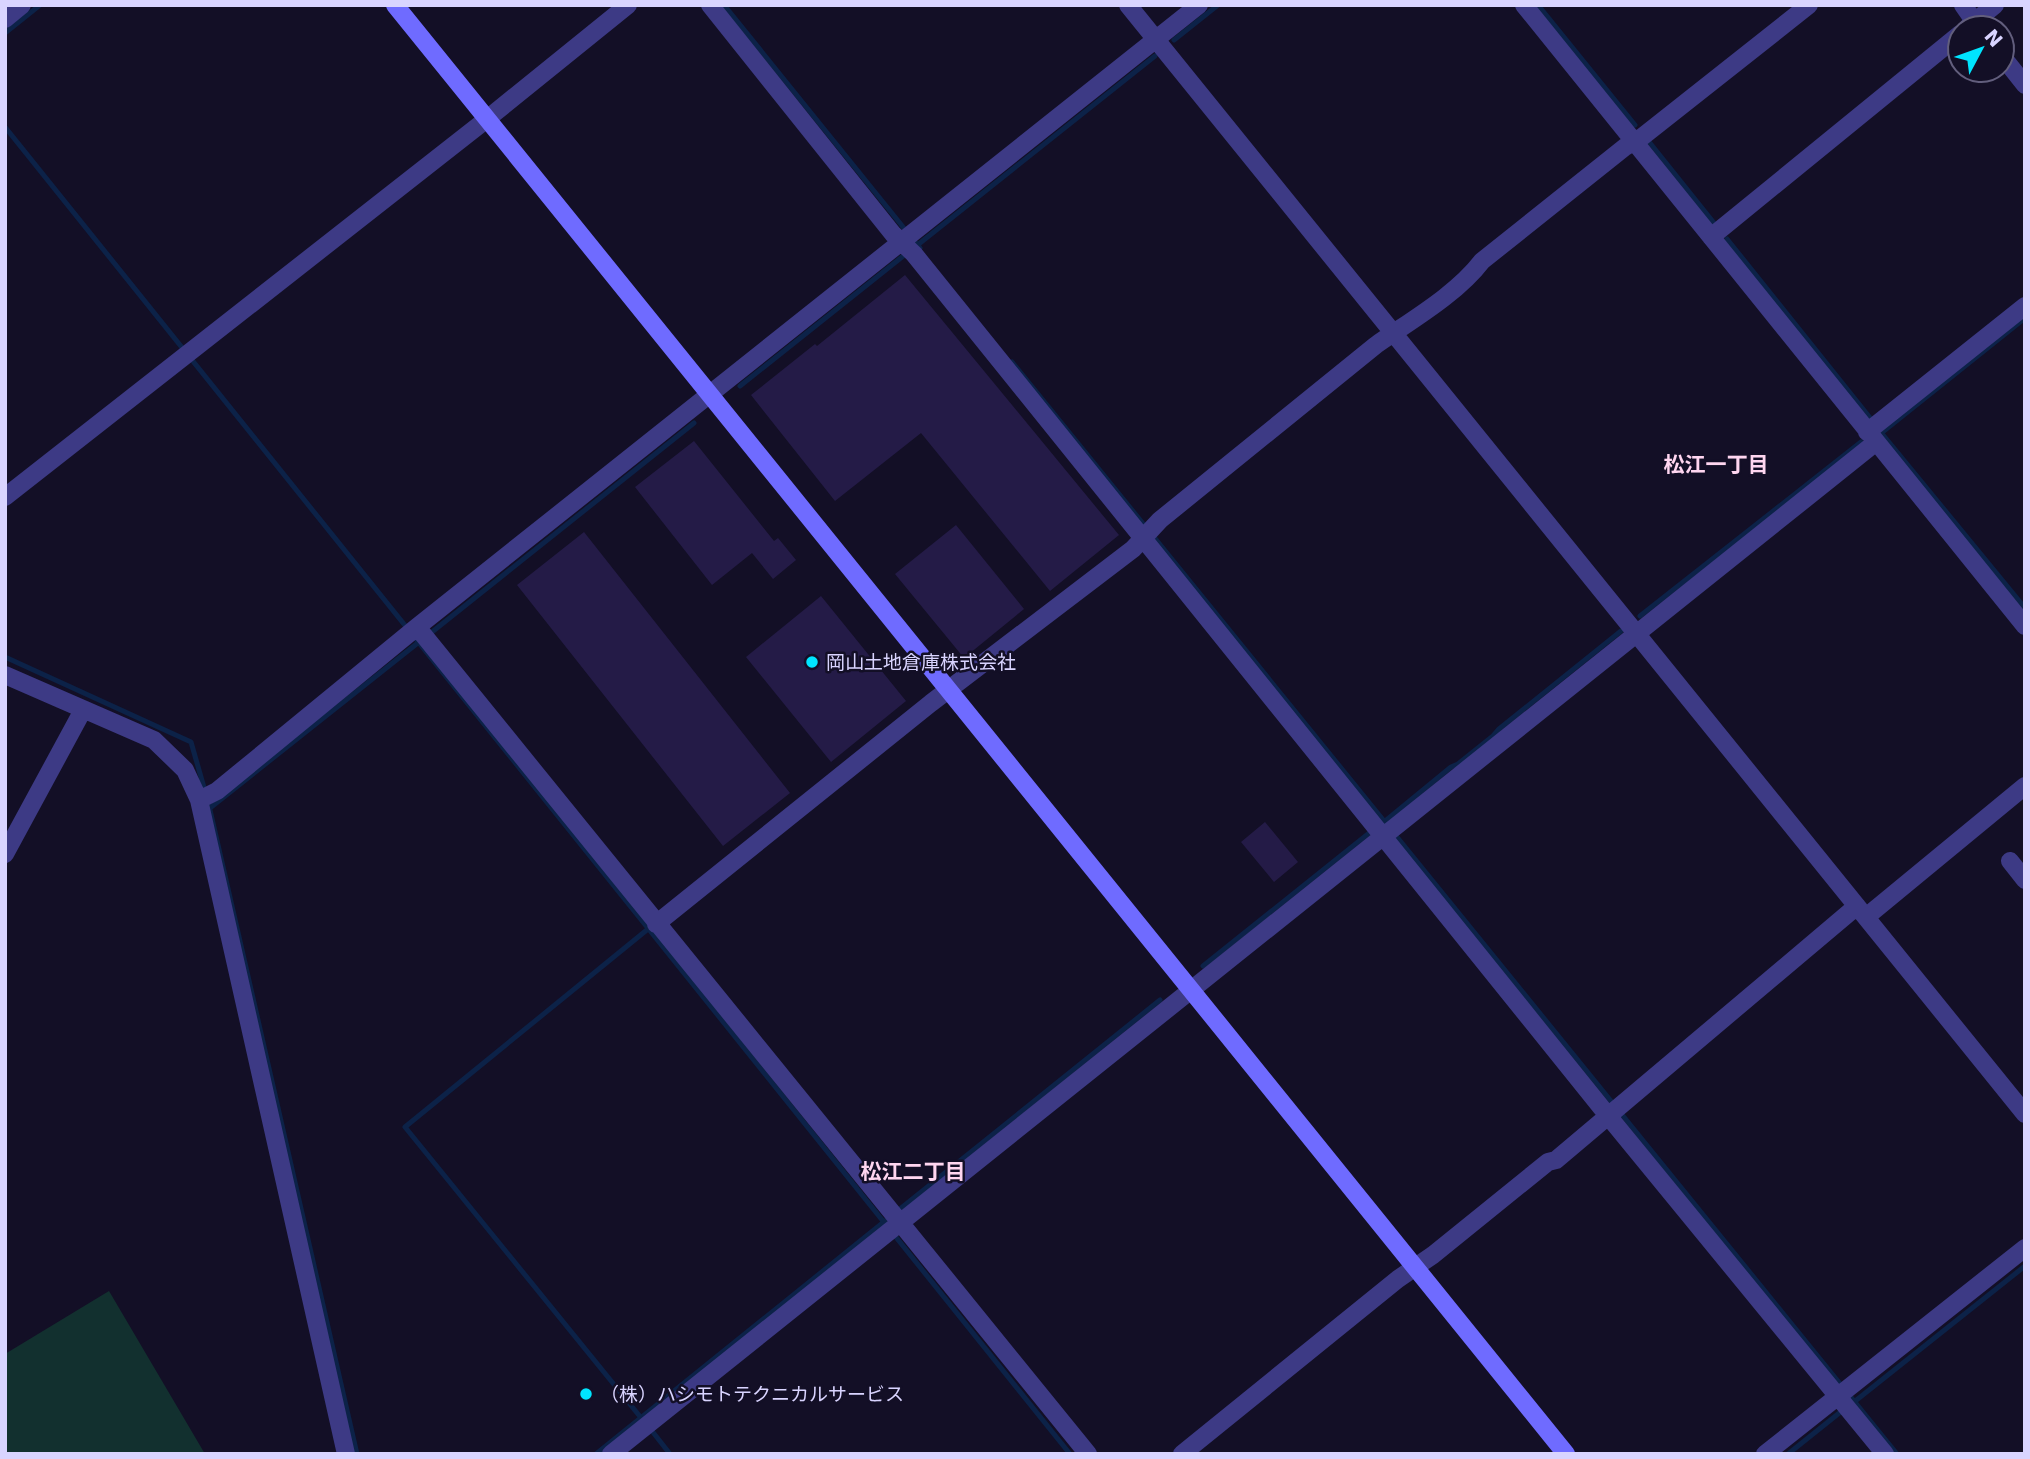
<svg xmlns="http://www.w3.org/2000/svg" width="2030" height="1459" font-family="'DejaVu Sans','Noto Sans JP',sans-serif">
<rect width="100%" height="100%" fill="#130f26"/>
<path fill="#12302f" d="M 109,1291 L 205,1454 L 5,1454 L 5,1354 Z"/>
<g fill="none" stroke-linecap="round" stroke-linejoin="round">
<path stroke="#0c2248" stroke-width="5" d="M 724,5 L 920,248
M 1538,5 L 1635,125
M 5,33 L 40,5
M 1174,40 L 1218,5
M 5,127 L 1070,1454
M 1650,143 L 1714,223
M 1727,239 L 1871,419
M 915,247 L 1155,56
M 1012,362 L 1897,1454
M 740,386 L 907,253
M 1879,430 L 2025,608
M 1880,434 L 2025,318
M 1640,616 L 1861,442
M 427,636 L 694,423
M 5,657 L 191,742 L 205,791
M 208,801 L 357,1454
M 210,808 L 419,642
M 1384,822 L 1451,767 L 1458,764 L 1493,736 L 1499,729 L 1621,631
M 1203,966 L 1373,830
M 895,1213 L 1160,1000
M 1854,1402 L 2025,1266
M 642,1419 L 405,1127 L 648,929
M 652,1431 L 670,1454
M 596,1454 L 885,1221
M 1788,1454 L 1843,1410"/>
</g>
<path fill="#241b47" d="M 905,275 L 1119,535 L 1050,591 L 921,433 L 835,501 L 751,395 L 815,344 L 817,346 Z
M 694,441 L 774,541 L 778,538 L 796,560 L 773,579 L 752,553 L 712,585 L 635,487 Z
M 956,525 L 1024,609 L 964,658 L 895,574 Z
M 584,532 L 790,793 L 723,846 L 517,585 Z
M 821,596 L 906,701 L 831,762 L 746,657 Z
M 1265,822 L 1298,862 L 1274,882 L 1241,842 Z"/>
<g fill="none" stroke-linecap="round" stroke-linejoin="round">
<path stroke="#3d3a85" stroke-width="18" d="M 710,5 L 893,234 L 914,254 L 1609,1117 L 1885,1454
M 1128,5 L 2025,1114
M 1524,5 L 2025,626
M 1963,5 L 1979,28
M 5,19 L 22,5
M 1967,28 L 1995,5
M 2002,56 L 2025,85
M 1711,237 L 1960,34
M 1867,432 L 2025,306
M 5,497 L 487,119 L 628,5
M 417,627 L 1088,1454
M 5,675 L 154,740 L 185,770 L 199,800 L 346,1454
M 199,800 L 217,791 L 417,627 L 1199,5
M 5,854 L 83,710
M 2010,861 L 2025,880
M 1866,917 L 2025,786
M 656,924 L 931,703 L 1133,549 L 1160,520 L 1376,345 C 1410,321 1456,295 1482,261 L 1625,147 L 1642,137 L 1809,5
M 611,1454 L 1875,443
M 1182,1454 L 1398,1279 L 1433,1255 L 1548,1162 L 1556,1160 L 1857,906
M 1765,1454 L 2025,1248"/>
<path stroke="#6f6bff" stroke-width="18" d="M 395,5 L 1566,1454"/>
</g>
<g fill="#00e5ff" stroke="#130f26" stroke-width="2.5">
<circle cx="812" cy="662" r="7"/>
<circle cx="586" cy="1394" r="7"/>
</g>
<g text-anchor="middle" stroke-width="5" stroke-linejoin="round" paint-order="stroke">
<g font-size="19" fill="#d9d4ff" stroke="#130f26" text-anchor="start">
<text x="826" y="669">岡山土地倉庫株式会社</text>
<text x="600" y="1401">（株）ハシモトテクニカルサービス</text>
</g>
<g font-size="21" font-weight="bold" fill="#ffd6f0" stroke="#130f26">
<text x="1716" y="472">松江一丁目</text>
<text x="913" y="1179">松江二丁目</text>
</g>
</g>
<rect width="2030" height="1459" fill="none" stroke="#d9d4ff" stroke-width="14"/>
<g transform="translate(1981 49) rotate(49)"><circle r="33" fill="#130f26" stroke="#625e7d" stroke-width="2"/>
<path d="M0-5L12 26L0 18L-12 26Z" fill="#00e5ff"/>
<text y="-10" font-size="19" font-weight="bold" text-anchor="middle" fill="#d9d4ff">N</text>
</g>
</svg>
